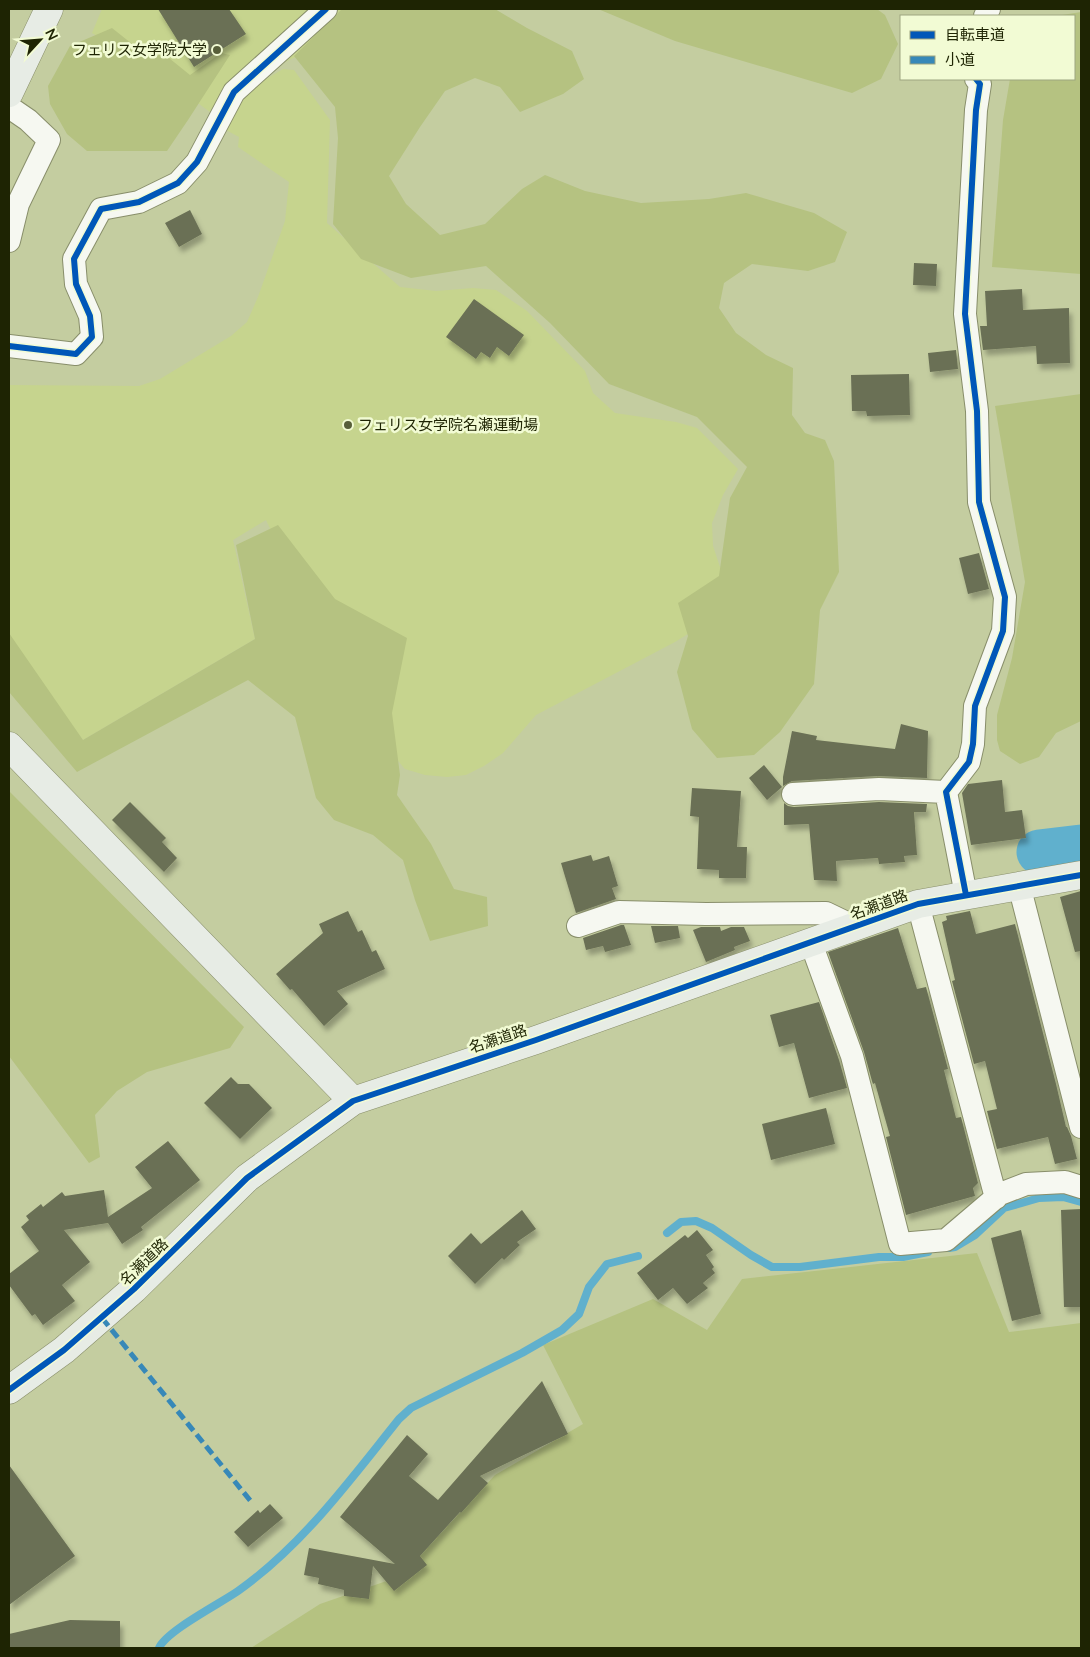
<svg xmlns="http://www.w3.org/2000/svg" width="1090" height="1657" font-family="Lato,'Noto Sans JP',sans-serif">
<defs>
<filter id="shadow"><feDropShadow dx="3" dy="5.5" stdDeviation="2.5" flood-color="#0004"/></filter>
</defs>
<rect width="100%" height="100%" fill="#c4cda0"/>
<path fill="#c6d48e" d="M 102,9 L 387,9 L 372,23 L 229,87 L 210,112 L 149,67 L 92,33 Z
M 283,69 L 294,70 L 330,120 L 327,223 L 400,287 L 436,291 L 473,288 L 496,290 L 527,311 L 585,371 L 593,393 L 615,413 L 676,422 L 697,428 L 738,469 L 723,495 L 712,523 L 713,546 L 727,588 L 712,619 L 675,642 L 536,715 L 503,753 L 484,766 L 466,775 L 447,777 L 425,775 L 405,769 L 392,754 L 294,579 L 266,520 L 233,540 L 255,639 L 83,740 L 9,645 L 9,385 L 139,386 L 160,379 L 231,336 L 247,322 L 258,297 L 285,221 L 289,182 L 238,147 L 239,137 L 224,129 L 246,91 Z"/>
<path fill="#b5c281" d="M 342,9 L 495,9 L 527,28 L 572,51 L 584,79 L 563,94 L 520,112 L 500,87 L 475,78 L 445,91 L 420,127 L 389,176 L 406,204 L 440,235 L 485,224 L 522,189 L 545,175 L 585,191 L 641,203 L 709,199 L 746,193 L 814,213 L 847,232 L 835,262 L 808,271 L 752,264 L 724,283 L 719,308 L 736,333 L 766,355 L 793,368 L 792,415 L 805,433 L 825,440 L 834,461 L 839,572 L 820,610 L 814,684 L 780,732 L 754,755 L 717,758 L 692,729 L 677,672 L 688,636 L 678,603 L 719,576 L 730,498 L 747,467 L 697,417 L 609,384 L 550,323 L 486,266 L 411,278 L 361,259 L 333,224 L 338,138 L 335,107 L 294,56 Z
M 598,9 L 877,9 L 885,15 L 898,44 L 881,79 L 852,93 L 675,41 Z
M 1081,12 L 1081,274 L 992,267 L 1003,120 L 1010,79 L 1074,79 L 1074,16 L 1056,16 Z
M 112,28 L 146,55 L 159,50 L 190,75 L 221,53 L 230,55 L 188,120 L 167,151 L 87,151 L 67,134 L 50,104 L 48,86 L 70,46 Z
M 1081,394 L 1081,721 L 1056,733 L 1039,757 L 1020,764 L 1000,751 L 997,740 L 997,715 L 1012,658 L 1025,582 L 995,406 Z
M 278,525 L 335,599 L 407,638 L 392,713 L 400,775 L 397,795 L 431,844 L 454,889 L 487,897 L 488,926 L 430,941 L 415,900 L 403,860 L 373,835 L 334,820 L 316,798 L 295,717 L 248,680 L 77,772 L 9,692 L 9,633 L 83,740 L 255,639 L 236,545 Z
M 9,791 L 244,1027 L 230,1048 L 147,1072 L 117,1091 L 95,1115 L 100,1157 L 89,1163 L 9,1056 Z
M 977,1253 L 1009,1332 L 1081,1323 L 1081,1648 L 251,1648 L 320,1604 L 401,1576 L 495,1475 L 583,1424 L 543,1345 L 653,1299 L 707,1330 L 742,1279 Z"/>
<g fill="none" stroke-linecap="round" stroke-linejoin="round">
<path stroke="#60b0cd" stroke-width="8" d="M 667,1233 L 681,1222 L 696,1221 L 712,1228 L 751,1255 L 772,1267 L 800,1267 L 879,1257 L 903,1257 L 928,1252
M 949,1248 L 955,1247 L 975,1235 L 1004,1208 L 1039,1198 L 1063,1197 L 1081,1202
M 159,1648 C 166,1631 221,1603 238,1591 C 303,1545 350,1480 399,1419 L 411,1408 L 522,1353 L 562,1330 L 579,1314 L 589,1287 L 607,1264 L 638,1256"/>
<path stroke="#60b0cd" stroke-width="45" d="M 1039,852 L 1081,847"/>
</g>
<path fill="#6a7055" filter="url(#shadow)" d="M 158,9 L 229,9 L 246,34 L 194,67 Z
M 190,210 L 202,234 L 179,247 L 165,223 Z
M 914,263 L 937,264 L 936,286 L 913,285 Z
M 1022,289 L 1023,310 L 1069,308 L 1070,363 L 1037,364 L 1036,346 L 983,350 L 980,326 L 987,326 L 985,291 Z
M 474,299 L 524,335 L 509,356 L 497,347 L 490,358 L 481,352 L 476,359 L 446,337 Z
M 956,350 L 958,369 L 930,372 L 928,353 Z
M 909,374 L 910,415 L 867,416 L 866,411 L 852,411 L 851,375 Z
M 979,553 L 989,589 L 968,594 L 959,558 Z
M 901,724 L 928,731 L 927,778 L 878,776 L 792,781 L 783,786 L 783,777 L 792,731 L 817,736 L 816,740 L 895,749 Z
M 764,765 L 782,787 L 767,800 L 749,778 Z
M 1002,780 L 1005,812 L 1022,810 L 1026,838 L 971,845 L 962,793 L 968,784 Z
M 692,788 L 741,791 L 737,847 L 747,847 L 746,878 L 719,878 L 719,870 L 697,869 L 699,817 L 690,816 Z
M 130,802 L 166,838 L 162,842 L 177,858 L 164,872 L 112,820 Z
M 879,802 L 927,804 L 926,812 L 914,812 L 917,855 L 904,856 L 905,862 L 879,864 L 878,858 L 836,861 L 837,881 L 814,880 L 809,824 L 784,825 L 784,803 L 788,806 L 794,807 Z
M 591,855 L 593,861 L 609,856 L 618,886 L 612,888 L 616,899 L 576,913 L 561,863 Z
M 1081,891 L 1081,951 L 1075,952 L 1060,897 Z
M 348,911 L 358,932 L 362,930 L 372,952 L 376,950 L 385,969 L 337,991 L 348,1004 L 324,1026 L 292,989 L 290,990 L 276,974 L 323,933 L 319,924 Z
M 970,911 L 976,934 L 1015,924 L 1056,1084 L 1066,1127 L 1067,1127 L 1071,1136 L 1077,1159 L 1055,1164 L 1048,1137 L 997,1149 L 987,1111 L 997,1109 L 985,1061 L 974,1064 L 952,981 L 955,980 L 942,922 L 947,920 L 946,916 Z
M 621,925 L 624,925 L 631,945 L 605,952 L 603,946 L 586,950 L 583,938 Z
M 651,926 L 678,926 L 680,938 L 655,943 Z
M 701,927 L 720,927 L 721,931 L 731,927 L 744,927 L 750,941 L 734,947 L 735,950 L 706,962 L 693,930 Z
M 898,928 L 917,989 L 926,987 L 948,1069 L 944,1070 L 956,1118 L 961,1117 L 978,1183 L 973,1188 L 975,1196 L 906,1215 L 886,1137 L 890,1136 L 875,1083 L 873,1084 L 872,1081 L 864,1052 L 828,952 Z
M 819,1002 L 839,1060 L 847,1088 L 809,1098 L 794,1043 L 779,1047 L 770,1015 Z
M 231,1077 L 238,1084 L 249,1084 L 272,1108 L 240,1139 L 204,1103 Z
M 826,1108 L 835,1144 L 771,1160 L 762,1124 Z
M 168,1141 L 200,1180 L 141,1227 L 143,1230 L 122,1244 L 108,1223 L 64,1230 L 90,1262 L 62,1285 L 75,1301 L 43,1325 L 35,1314 L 32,1316 L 9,1285 L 9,1274 L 39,1251 L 21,1227 L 29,1220 L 26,1216 L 41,1204 L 43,1207 L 62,1192 L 65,1196 L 104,1190 L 108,1217 L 152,1188 L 135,1167 Z
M 1081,1209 L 1081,1307 L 1064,1307 L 1061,1210 Z
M 522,1210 L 536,1229 L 517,1242 L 520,1245 L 504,1260 L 502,1258 L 475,1284 L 448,1256 L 471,1233 L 481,1244 Z
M 697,1230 L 713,1250 L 706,1255 L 714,1267 L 712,1269 L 715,1273 L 703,1283 L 708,1288 L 687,1304 L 673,1288 L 658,1300 L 637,1273 L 685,1235 L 688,1238 Z
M 1021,1230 L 1041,1314 L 1012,1321 L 991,1238 Z
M 542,1381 L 568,1434 L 480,1476 L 488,1483 L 461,1513 L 460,1512 L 420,1556 L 427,1565 L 394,1591 L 373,1566 L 369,1599 L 344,1596 L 344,1590 L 318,1584 L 319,1578 L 304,1575 L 309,1548 L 395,1564 L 340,1517 L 407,1435 L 428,1454 L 409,1476 L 438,1500 Z
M 9,1465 L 75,1556 L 9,1605 Z
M 270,1504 L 283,1518 L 248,1547 L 234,1532 L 258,1510 L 260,1513 Z
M 70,1620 L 120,1621 L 120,1648 L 9,1648 L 9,1634 Z"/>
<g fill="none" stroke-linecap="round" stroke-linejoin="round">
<g stroke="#888e6a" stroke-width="24">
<path id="street" d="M 985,16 L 989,9
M 9,107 L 28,120 L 49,140 L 18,204 L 9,241
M 9,346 L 76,354 L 92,337 L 90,316 L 76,284 L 74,259 L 101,209 L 139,202 L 178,183 L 197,162 L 234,92 L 326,9
M 793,794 L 879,789 L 946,792
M 1019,885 L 1081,1127
M 966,895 L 946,792 L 969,762 L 973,744 L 975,706 L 1003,631 L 1005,597 L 979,502 L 977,411 L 965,314 L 976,110 L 980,84 L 976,79
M 918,904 L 996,1198
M 578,926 L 619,912 L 706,914 L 826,913 L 855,927
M 811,943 L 852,1056 L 900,1244 L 946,1240 L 1000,1194 L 1026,1184 L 1065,1182 L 1081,1187"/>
</g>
<g stroke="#888e6a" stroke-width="29">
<path id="secondary" d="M 9,93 L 49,9
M 9,746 L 353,1101
M 9,1390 L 64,1350 L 134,1289 L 247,1178 L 353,1101 L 536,1040 L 918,904 L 1081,875"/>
</g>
<use href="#street" stroke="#f6f8f1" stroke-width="22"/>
<use href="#secondary" stroke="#e7ece5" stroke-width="28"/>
<path stroke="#3788b8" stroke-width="5" stroke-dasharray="10 5" stroke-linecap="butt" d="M 102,1318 L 253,1504"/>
<g stroke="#f2fbd4" stroke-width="9">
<path id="cycleway" d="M 9,346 L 76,354 L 92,337 L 90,316 L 76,284 L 74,259 L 101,209 L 139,202 L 178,183 L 197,162 L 234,92 L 326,9
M 966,895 L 946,792 L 969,762 L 973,744 L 975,706 L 1003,631 L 1005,597 L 979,502 L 977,411 L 965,314 L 976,110 L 980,84 L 976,79
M 9,1390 L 64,1350 L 134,1289 L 247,1178 L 353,1101 L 536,1040 L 918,904 L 1081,875"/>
</g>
<use href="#cycleway" stroke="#0057b8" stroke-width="6"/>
</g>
<g fill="#585f3a" stroke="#f2fbd4" stroke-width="2">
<circle cx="217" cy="50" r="5"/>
<circle cx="348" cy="425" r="5"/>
</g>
<g text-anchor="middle" stroke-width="5" stroke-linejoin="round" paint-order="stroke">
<g font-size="15" fill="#1e2403" stroke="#f2fbd4" text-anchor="end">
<text x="207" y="55">フェリス女学院大学</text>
<text x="358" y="430" text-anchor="start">フェリス女学院名瀬運動場</text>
</g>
<g font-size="15" fill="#1e2403" stroke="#f2fbd4">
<text transform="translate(879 905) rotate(-20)" y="5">名瀬道路</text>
<text transform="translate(498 1039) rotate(-18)" y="5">名瀬道路</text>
<text transform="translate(144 1262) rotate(-44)" y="5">名瀬道路</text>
</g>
</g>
<rect width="1090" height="1657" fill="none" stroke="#1e2403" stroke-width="20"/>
<rect x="900" y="15" width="175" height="65" fill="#f2fbd4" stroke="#9da580"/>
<rect x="910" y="31" width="25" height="8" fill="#0057b8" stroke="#9da580"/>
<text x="945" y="40" font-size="15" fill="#1e2403">自転車道</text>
<rect x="910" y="56" width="25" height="8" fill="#3788b8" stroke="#9da580"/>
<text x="945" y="65" font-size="15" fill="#1e2403">小道</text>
<g transform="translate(40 40) rotate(64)" stroke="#f2fbd4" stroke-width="4" paint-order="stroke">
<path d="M0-4L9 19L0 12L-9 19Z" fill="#1e2403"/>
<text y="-8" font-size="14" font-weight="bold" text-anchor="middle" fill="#1e2403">N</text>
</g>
</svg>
